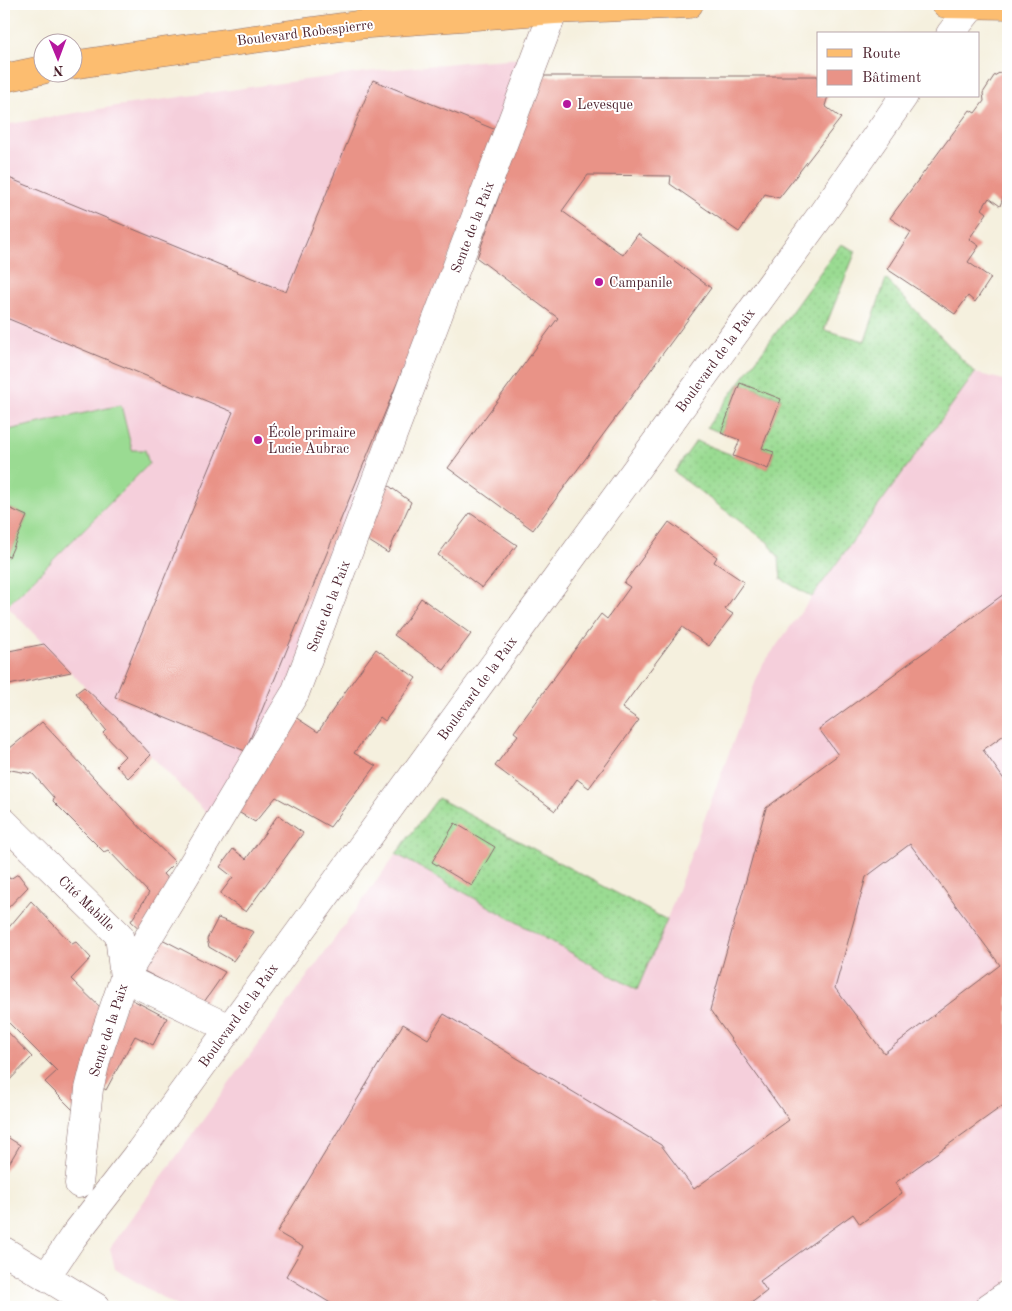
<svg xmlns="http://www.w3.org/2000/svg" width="1012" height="1311" font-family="'Old Standard TT',serif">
<defs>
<pattern id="garden-dots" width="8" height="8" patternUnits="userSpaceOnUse" patternTransform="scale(1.25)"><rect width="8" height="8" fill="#9adb92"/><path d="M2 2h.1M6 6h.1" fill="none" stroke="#86bc7e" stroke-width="1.8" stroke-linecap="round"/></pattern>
</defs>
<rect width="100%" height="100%" fill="#fff"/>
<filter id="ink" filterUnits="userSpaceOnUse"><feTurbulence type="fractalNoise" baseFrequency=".02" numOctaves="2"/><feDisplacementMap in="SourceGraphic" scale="10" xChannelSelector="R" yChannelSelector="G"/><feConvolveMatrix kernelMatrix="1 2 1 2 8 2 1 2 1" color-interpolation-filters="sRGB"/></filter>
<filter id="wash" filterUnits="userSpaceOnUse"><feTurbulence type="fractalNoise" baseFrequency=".0096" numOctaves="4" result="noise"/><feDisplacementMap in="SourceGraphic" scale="20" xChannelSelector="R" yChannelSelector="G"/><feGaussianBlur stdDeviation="1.12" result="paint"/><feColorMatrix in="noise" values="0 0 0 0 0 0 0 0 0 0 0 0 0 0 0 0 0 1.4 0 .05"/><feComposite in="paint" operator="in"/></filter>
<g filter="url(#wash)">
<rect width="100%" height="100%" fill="#f5f0de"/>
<path fill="#f5cfdb" d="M 523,58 L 284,698 L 213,820 L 7,606 L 149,464 L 132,450 L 121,405 L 4,431 L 4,125 L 117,106 L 258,86 L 367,72 L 464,62 Z
M 975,373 L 1008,381 L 1008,1307 L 178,1307 L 115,1269 L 110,1248 L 396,854 L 637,990 L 667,919 L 761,667 Z"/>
<path fill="#9adb92" stroke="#727d5e" d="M 121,405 L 132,450 L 145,450 L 149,464 L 7,606 L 4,603 L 4,561 L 9,557 L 27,516 L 4,506 L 4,431 Z"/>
<path fill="url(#garden-dots)" stroke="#727d5e" d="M 841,244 L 856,251 L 824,330 L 865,341 L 886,279 L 975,373 L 812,597 L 781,579 L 779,558 L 769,543 L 674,472 L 696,441 L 768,469 L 774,452 L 762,448 L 781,398 L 740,383 L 721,433 L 707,427 Z
M 438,798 L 667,920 L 637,990 L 396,854 Z"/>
<g id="blocks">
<path fill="#e99387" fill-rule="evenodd" d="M 1008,68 L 1008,184 L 1000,206 L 989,198 L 982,209 L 987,213 L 969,239 L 979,246 L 968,262 L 991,278 L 975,302 L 968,296 L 955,314 L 887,269 L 911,232 L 890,218 L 970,110 L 975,113 L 984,101 L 983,93 L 994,76 Z
M 541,76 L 818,76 L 818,96 L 828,96 L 825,106 L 841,118 L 779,198 L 765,194 L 739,232 L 670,184 L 671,176 L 588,175 L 562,211 L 623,255 L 638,234 L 711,288 L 533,530 L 448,468 L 558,318 L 477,258 Z
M 373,80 L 501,132 L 245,751 L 115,697 L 233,412 L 4,317 L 4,176 L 286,292 Z
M 740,383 L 781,399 L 762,448 L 774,452 L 768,469 L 733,456 L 740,440 L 721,433 Z
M 385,483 L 411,502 L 388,553 L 364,538 Z
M 4,506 L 27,516 L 9,557 L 4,555 Z
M 470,513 L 517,545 L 482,588 L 438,555 Z
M 669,522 L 717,557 L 714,562 L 744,582 L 725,609 L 733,614 L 709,646 L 682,627 L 622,708 L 639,720 L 589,788 L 577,779 L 555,811 L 495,766 L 518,735 L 514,732 L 601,614 L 607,619 L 630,587 L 624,583 Z
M 1008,591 L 1008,732 L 983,750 L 1008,785 L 1008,1102 L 895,1183 L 902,1193 L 860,1224 L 853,1214 L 760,1281 L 767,1291 L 746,1307 L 337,1307 L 286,1276 L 303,1247 L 277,1232 L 403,1024 L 428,1039 L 444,1014 L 661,1145 L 694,1189 L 789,1120 L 710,1010 L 766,808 L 838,755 L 819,729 ZM 910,844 L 1000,965 L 884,1053 L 835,988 L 866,877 Z
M 421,598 L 471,634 L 444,670 L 394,635 L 408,618 Z
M 44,644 L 71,672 L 4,686 L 4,652 Z
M 376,649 L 416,678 L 385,721 L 380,717 L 354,753 L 376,766 L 330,827 L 276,797 L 255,822 L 235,810 L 292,715 L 318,732 L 345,692 Z
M 84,687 L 118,719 L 151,755 L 128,778 L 116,765 L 125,756 L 103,733 L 106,730 L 76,693 Z
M 42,722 L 147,835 L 175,862 L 163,874 L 173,885 L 144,933 L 131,921 L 149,893 L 108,850 L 104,852 L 53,801 L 54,798 L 33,774 L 11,770 L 5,774 L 4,773 L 4,753 Z
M 278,815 L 303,833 L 246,912 L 220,894 L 233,877 L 220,867 L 233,849 L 246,859 Z
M 455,823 L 495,847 L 472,886 L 432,862 Z
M 4,872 L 10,879 L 18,874 L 28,887 L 4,912 Z
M 31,901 L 72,944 L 76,942 L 91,958 L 71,979 L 106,1013 L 79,1116 L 45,1082 L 57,1071 L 4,1018 L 4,931 L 5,932 Z
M 218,918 L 254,932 L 233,961 L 209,947 L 207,939 Z
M 158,937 L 225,972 L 204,1002 L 140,969 Z
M 127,997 L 167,1018 L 153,1045 L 135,1036 L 106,1090 L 97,1084 Z
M 4,1028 L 32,1057 L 4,1086 Z
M 4,1135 L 20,1145 L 4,1172 Z"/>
</g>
</g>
<g filter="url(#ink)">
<use href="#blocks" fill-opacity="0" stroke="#86686a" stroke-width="1"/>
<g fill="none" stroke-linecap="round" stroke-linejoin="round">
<g stroke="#86686a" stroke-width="29">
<path id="street" d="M 950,34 L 974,4
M 4,822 L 119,935 L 124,978 L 229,1028
M 79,1184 L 89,1089 L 97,1057 L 124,978 L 295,693 L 554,10
M 4,1251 L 96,1307
M 46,1277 L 73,1237 L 140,1151 L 824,211 L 904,96
M 989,1307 L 1008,1294"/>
</g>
<g stroke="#86686a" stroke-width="29">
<path id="primary" d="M 946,4 L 1008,5
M 72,65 L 138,55 L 356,25 L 554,10 L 689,4
M 4,78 L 42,70"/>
</g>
<use href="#street" stroke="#fff" stroke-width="28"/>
<use href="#primary" stroke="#fcbd6f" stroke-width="28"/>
</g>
</g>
<g fill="#b5179e" stroke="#fff" stroke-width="2">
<circle cx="567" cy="104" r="5"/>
<circle cx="599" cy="282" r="5"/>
<circle cx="258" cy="440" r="5"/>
</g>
<g text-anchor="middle" stroke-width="4" stroke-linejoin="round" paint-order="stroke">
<g font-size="14" fill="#4a1f2b" stroke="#fff">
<text transform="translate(305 32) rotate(-7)" y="5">Boulevard Robespierre</text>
<text transform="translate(472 227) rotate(-69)" y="5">Sente de la Paix</text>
<text transform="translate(715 360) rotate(-54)" y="5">Boulevard de la Paix</text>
<text transform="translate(328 606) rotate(-69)" y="5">Sente de la Paix</text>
<text transform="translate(477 688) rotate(-54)" y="5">Boulevard de la Paix</text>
<text transform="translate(87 903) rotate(44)" y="5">Cité Mabille</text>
<text transform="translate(238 1015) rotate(-54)" y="5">Boulevard de la Paix</text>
<text transform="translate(108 1030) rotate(-72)" y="5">Sente de la Paix</text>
</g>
<g font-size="14" fill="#4a1f2b" stroke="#fff" text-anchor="start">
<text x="577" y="109">Levesque</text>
<text x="609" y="287">Campanile</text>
<text x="268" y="437">École primaire<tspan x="268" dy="16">Lucie Aubrac</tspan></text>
</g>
</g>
<rect width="1012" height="1311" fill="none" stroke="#fff" stroke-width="20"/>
<rect x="817" y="32" width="162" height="65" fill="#ffffff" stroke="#b7a5aa"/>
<rect x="827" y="49" width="25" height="8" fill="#fcbd6f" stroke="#b7a5aa"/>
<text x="862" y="58" font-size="15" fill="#4a1f2b">Route</text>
<rect x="827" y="70" width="25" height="15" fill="#e99387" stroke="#b7a5aa"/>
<text x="862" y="82" font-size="15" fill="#4a1f2b">Bâtiment</text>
<g transform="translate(58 58) rotate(179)"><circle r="24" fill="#ffffff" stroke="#b7a5aa"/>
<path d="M0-4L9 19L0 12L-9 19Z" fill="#b5179e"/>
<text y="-8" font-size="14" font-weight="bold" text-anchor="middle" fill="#4a1f2b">N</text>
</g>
</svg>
